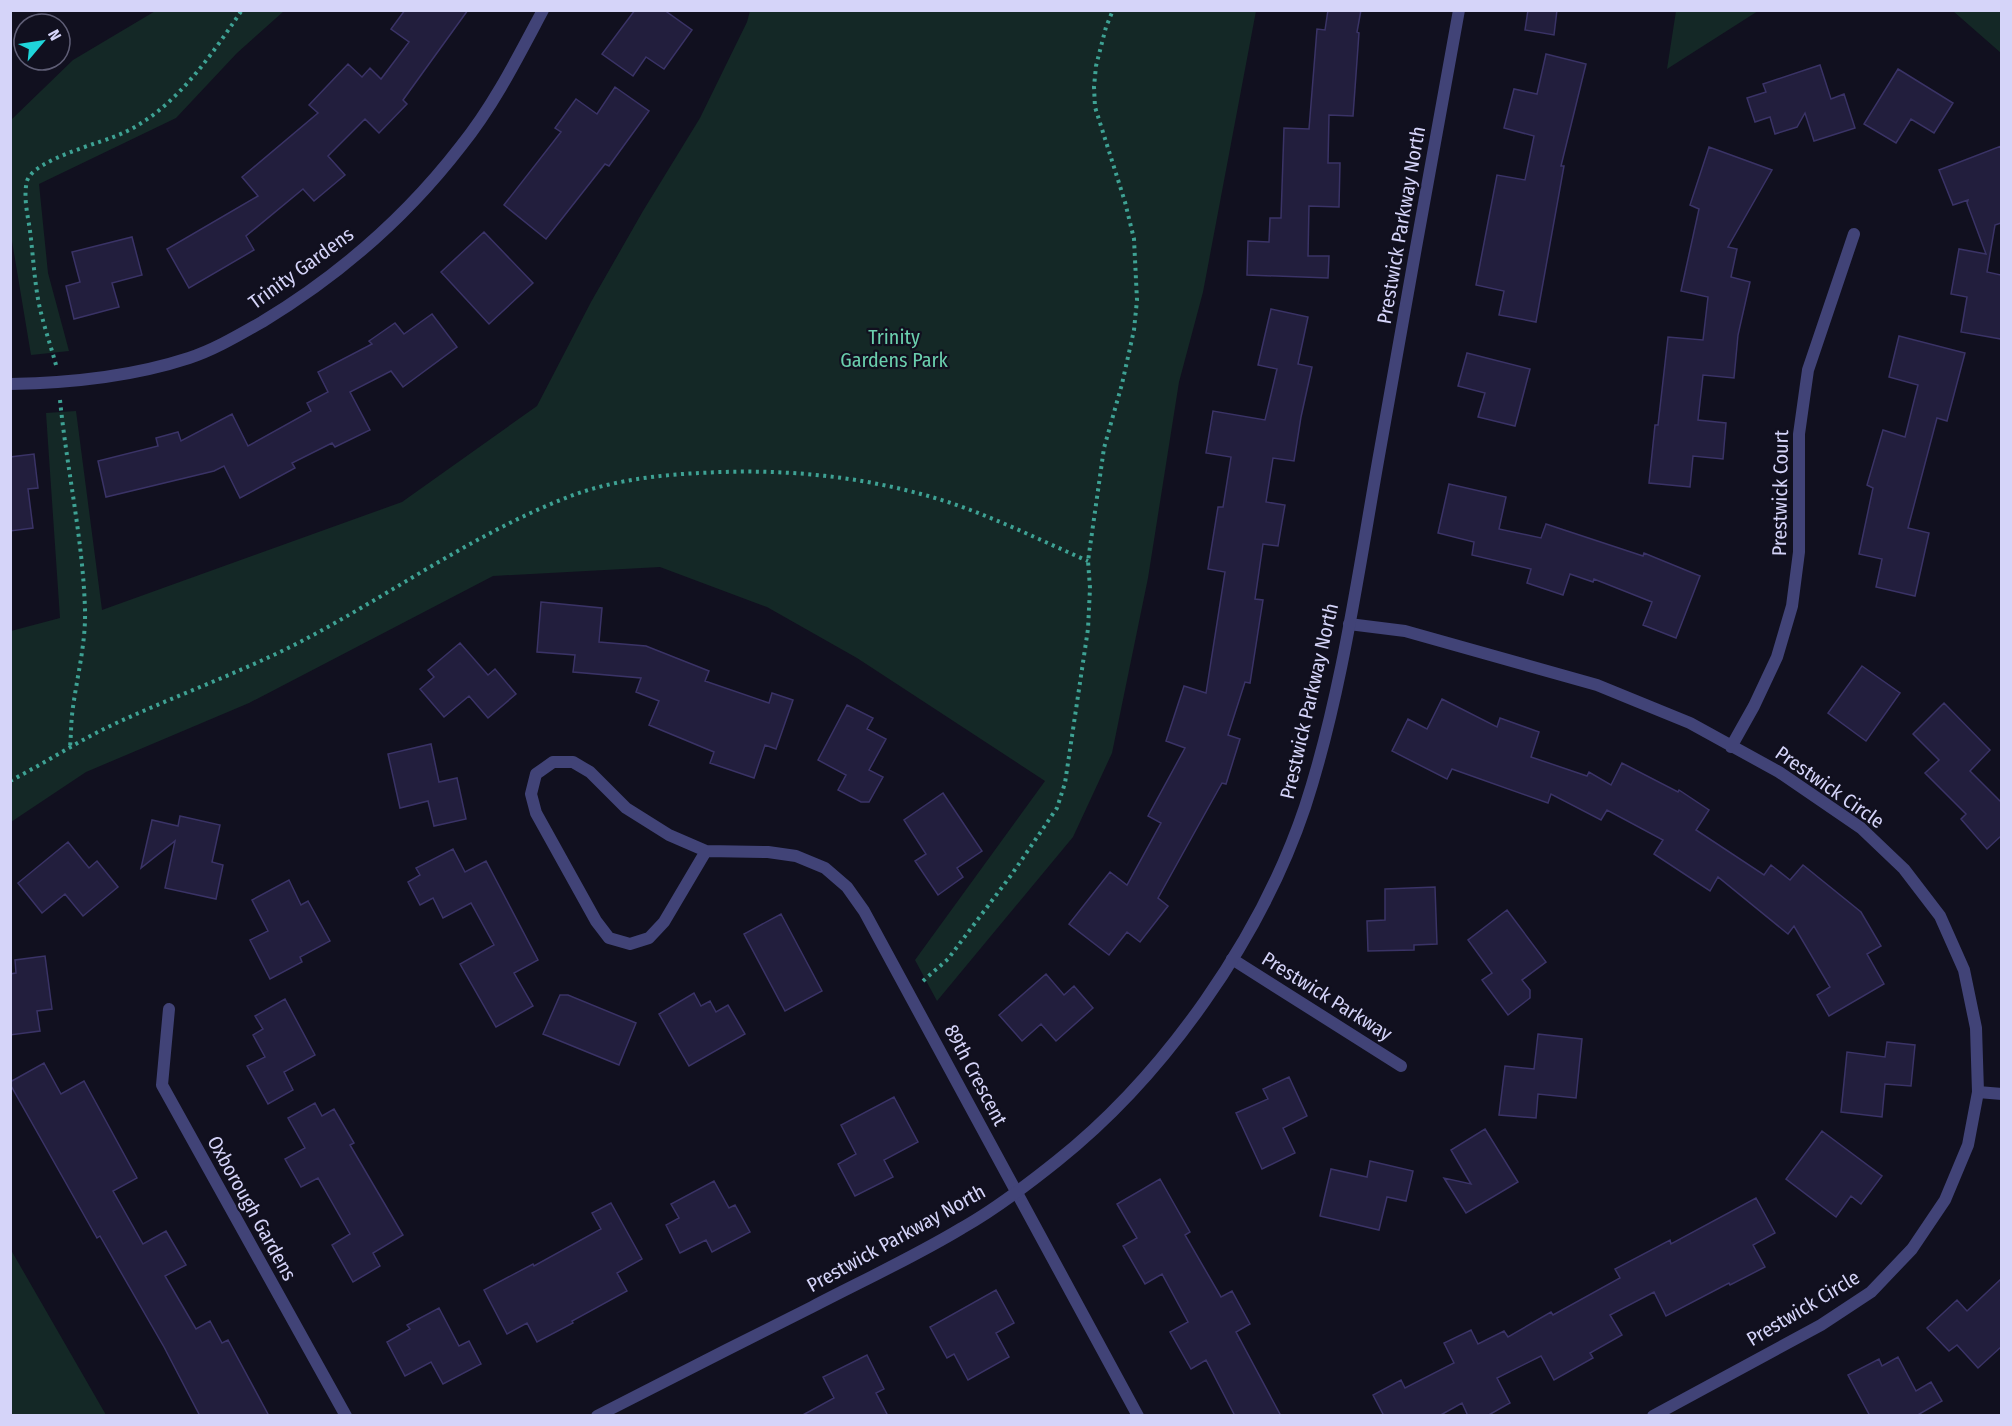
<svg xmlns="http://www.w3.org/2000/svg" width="2012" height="1426" font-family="'Fira Sans Condensed',sans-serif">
<rect width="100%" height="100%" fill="#11101f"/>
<path fill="#142826" d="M 157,10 L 284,11 L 237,53 L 176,118 L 39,184 L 48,273 L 69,351 L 31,355 L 11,235 L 11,120 L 73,60 Z
M 750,11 L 1256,11 L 1203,292 L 1179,382 L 1148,578 L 1112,753 L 1073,837 L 937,1001 L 915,960 L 1045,781 L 857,658 L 767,607 L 660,567 L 493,576 L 249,703 L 86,772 L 11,822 L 11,631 L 60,618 L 46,413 L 76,411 L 102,610 L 402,502 L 537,406 L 591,302 L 643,211 L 700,118 L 747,22 Z
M 1676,11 L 1676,10 L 1758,11 L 1667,69 Z
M 1953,11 L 2001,11 L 2001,53 Z
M 10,1250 L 11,1250 L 106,1415 L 11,1415 Z"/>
<path fill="#221e3d" stroke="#3a3366" stroke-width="1.5" d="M 405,10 L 468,10 L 403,100 L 407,104 L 379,133 L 365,119 L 328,156 L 345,175 L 314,201 L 303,189 L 246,236 L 254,250 L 189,288 L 167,249 L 258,196 L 242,177 L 318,113 L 309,105 L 348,64 L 362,77 L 370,68 L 381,79 L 409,42 L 391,29 Z
M 635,10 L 664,10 L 692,30 L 664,69 L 646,57 L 633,76 L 602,54 Z
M 1328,10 L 1361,10 L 1357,32 L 1359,33 L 1353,116 L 1329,115 L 1328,163 L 1340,163 L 1339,207 L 1309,206 L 1308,256 L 1329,256 L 1328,278 L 1247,275 L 1248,241 L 1269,242 L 1270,218 L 1281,218 L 1284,128 L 1309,129 L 1317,29 L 1325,30 Z
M 1528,10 L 1557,10 L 1554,35 L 1525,30 Z
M 1546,54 L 1586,64 L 1561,166 L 1564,166 L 1536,322 L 1499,315 L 1504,291 L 1476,285 L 1497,175 L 1525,180 L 1534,136 L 1504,128 L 1514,89 L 1537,94 Z
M 1820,65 L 1831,99 L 1844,94 L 1855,128 L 1814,141 L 1805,113 L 1797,127 L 1775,134 L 1770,117 L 1755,122 L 1747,98 L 1766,92 L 1763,84 Z
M 1898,69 L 1953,103 L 1934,133 L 1911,119 L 1896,143 L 1864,124 Z
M 615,87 L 649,111 L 609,166 L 605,164 L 546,239 L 504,205 L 561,132 L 555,128 L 576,99 L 597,114 Z
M 2001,146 L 2001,223 L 1995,225 L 1987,272 L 2001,275 L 2001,339 L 1961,332 L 1967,297 L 1951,294 L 1959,249 L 1986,254 L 1967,203 L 1968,200 L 1953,205 L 1939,170 Z
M 1709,147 L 1772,170 L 1728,247 L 1737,249 L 1731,277 L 1750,282 L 1738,335 L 1734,378 L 1703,375 L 1698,420 L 1726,423 L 1723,459 L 1693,456 L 1690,487 L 1649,483 L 1655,425 L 1658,425 L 1668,337 L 1703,340 L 1708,297 L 1681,291 L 1699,209 L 1690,205 Z
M 484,232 L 533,283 L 489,324 L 441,272 Z
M 132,237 L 142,275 L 112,283 L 119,307 L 74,319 L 66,286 L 80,282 L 72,252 Z
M 1271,309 L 1308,317 L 1298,364 L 1312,367 L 1301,417 L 1294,461 L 1273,458 L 1266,502 L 1285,505 L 1278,546 L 1263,544 L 1255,599 L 1263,600 L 1250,683 L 1245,682 L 1228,735 L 1240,739 L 1226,784 L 1222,783 L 1158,898 L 1168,906 L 1140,942 L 1127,932 L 1109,955 L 1069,924 L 1110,872 L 1127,885 L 1161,823 L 1148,816 L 1185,748 L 1166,741 L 1184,686 L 1206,693 L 1225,572 L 1208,569 L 1218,507 L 1223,507 L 1231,457 L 1206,453 L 1213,411 L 1265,420 L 1277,369 L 1258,365 Z
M 432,314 L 457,347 L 403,387 L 391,371 L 350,392 L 370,430 L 335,447 L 332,443 L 292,463 L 295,468 L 240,498 L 224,466 L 214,471 L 106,497 L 98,461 L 158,446 L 156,438 L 178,432 L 181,441 L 232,414 L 248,446 L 311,411 L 307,403 L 328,392 L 318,372 L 372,344 L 369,341 L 395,323 L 404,334 Z
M 1899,336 L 1965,353 L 1947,421 L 1937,418 L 1908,528 L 1929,533 L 1915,596 L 1876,587 L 1882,559 L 1859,554 L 1873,488 L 1867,485 L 1883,430 L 1905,437 L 1918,385 L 1889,377 Z
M 1467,353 L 1530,369 L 1515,426 L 1478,417 L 1485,393 L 1458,386 Z
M 34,454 L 38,488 L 28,489 L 33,528 L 10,531 L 10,457 Z
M 1449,484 L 1506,497 L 1499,529 L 1541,538 L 1546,524 L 1643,556 L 1644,553 L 1700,576 L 1676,638 L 1643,625 L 1652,602 L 1594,579 L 1593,582 L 1570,574 L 1563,595 L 1527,583 L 1531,569 L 1472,555 L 1474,542 L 1438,533 Z
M 541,602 L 602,608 L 599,642 L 646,646 L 709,671 L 705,681 L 769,703 L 772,693 L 793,700 L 776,749 L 765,745 L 754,778 L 710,763 L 714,752 L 649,725 L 659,701 L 636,692 L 641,678 L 573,672 L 575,655 L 537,652 Z
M 460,643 L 488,675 L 495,669 L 516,694 L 488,718 L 469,696 L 444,717 L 420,689 L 434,677 L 428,670 Z
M 1862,666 L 1900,693 L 1866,741 L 1828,713 Z
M 1442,699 L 1497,727 L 1500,718 L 1539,732 L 1531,757 L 1587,776 L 1589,772 L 1611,785 L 1622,763 L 1678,792 L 1679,790 L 1709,810 L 1696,830 L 1764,875 L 1771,865 L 1790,880 L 1803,865 L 1861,912 L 1881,946 L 1867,954 L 1884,984 L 1829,1016 L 1817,995 L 1830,987 L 1794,926 L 1788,934 L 1718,877 L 1710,891 L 1654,854 L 1663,840 L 1607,810 L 1601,820 L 1551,794 L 1548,803 L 1452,769 L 1447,779 L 1392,751 L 1408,719 L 1427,729 Z
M 1944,703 L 1990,750 L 1970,771 L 2001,802 L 2001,836 L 1987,849 L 1961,819 L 1966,814 L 1925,773 L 1939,760 L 1913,734 Z
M 847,705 L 873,718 L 867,729 L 886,739 L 869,770 L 883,777 L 869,802 L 861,802 L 838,790 L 846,775 L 818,760 Z
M 431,744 L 439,782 L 457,778 L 466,819 L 434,826 L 428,801 L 400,808 L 388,754 Z
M 943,793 L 982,851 L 957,868 L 963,877 L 938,895 L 915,861 L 926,854 L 904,820 Z
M 180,816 L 220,825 L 212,862 L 223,865 L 216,899 L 165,888 L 175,841 L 141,868 L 152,820 L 178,826 Z
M 68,842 L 89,868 L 97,861 L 118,887 L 83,916 L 65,894 L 42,913 L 18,883 Z
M 453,849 L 465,872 L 486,861 L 538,960 L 514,973 L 533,1006 L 496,1027 L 460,964 L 494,945 L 471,903 L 443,918 L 433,898 L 420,905 L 408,882 L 420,875 L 416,868 Z
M 289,880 L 301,905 L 308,901 L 330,941 L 300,957 L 302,962 L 270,979 L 250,940 L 268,931 L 252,900 Z
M 1435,887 L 1437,944 L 1414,945 L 1414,950 L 1368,951 L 1367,921 L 1385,920 L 1385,889 Z
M 1507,910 L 1546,962 L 1522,980 L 1530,990 L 1530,998 L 1508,1015 L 1482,980 L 1492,973 L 1468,940 Z
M 781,914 L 822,991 L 785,1011 L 744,934 Z
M 45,956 L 52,1009 L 37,1011 L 40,1031 L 10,1035 L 10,974 L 16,973 L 15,960 Z
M 1046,974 L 1064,995 L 1074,986 L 1093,1008 L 1056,1041 L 1041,1024 L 1022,1041 L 999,1015 Z
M 694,993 L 701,1006 L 710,1001 L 716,1012 L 728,1005 L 745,1034 L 689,1066 L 659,1014 Z
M 560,995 L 568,995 L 636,1023 L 619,1065 L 543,1034 Z
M 285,999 L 315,1055 L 284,1072 L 293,1090 L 268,1104 L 247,1066 L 265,1057 L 253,1035 L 263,1029 L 255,1016 Z
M 1538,1034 L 1582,1039 L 1576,1098 L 1538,1094 L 1536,1118 L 1499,1115 L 1505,1066 L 1534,1069 Z
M 1887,1042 L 1915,1045 L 1911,1086 L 1885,1084 L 1882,1117 L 1841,1112 L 1847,1052 L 1885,1057 Z
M 44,1063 L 61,1094 L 84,1081 L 137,1178 L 113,1191 L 143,1244 L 166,1231 L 186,1265 L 165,1276 L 196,1329 L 210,1321 L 222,1343 L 228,1340 L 269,1416 L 200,1416 L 164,1347 L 100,1236 L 97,1238 L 10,1084 L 10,1082 Z
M 1289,1077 L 1307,1116 L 1283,1128 L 1295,1153 L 1262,1169 L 1236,1113 L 1268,1099 L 1263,1089 Z
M 894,1097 L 918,1142 L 884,1160 L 893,1177 L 855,1196 L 838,1164 L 856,1154 L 841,1125 Z
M 315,1103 L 322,1116 L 334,1109 L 354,1143 L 350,1145 L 403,1235 L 373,1253 L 380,1266 L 353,1282 L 332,1245 L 350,1234 L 318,1178 L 301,1187 L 285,1159 L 305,1148 L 288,1118 Z
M 1485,1129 L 1518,1182 L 1466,1213 L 1444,1178 L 1471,1184 L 1451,1150 Z
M 1822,1131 L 1882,1176 L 1861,1204 L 1851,1196 L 1836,1217 L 1786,1179 Z
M 1370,1161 L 1413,1171 L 1406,1201 L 1387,1197 L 1379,1230 L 1320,1216 L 1331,1169 L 1367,1177 Z
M 1160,1179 L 1190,1232 L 1185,1235 L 1221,1297 L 1232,1291 L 1250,1324 L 1236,1332 L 1281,1416 L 1235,1416 L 1206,1360 L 1191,1369 L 1170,1332 L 1188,1322 L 1162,1274 L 1145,1284 L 1123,1246 L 1137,1238 L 1117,1204 Z
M 714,1181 L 729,1208 L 735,1205 L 750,1232 L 712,1252 L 706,1240 L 680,1253 L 666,1225 L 679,1218 L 671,1204 Z
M 1756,1198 L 1775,1233 L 1753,1245 L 1765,1267 L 1730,1285 L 1729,1283 L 1666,1316 L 1654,1292 L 1610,1315 L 1622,1335 L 1590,1353 L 1593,1358 L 1554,1380 L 1541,1356 L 1497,1378 L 1510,1403 L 1487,1416 L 1468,1416 L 1462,1403 L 1439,1416 L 1384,1416 L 1373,1395 L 1401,1380 L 1405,1388 L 1454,1363 L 1444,1343 L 1471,1330 L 1478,1344 L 1504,1331 L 1508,1337 L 1551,1312 L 1553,1315 L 1620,1278 L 1615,1269 L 1670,1240 L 1671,1244 Z
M 611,1203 L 642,1259 L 617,1273 L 627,1291 L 572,1321 L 573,1323 L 537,1342 L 527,1323 L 507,1334 L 484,1290 L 533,1264 L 534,1266 L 601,1229 L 592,1213 Z
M 2001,1279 L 2001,1347 L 1978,1368 L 1957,1345 L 1949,1351 L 1927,1328 L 1957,1300 L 1967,1311 Z
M 996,1290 L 1014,1323 L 996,1333 L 1009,1357 L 968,1380 L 954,1354 L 947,1358 L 930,1327 Z
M 439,1308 L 459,1346 L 469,1341 L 481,1364 L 443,1384 L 431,1362 L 405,1376 L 387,1342 L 410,1329 L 407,1325 Z
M 867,1355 L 884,1389 L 876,1393 L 888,1416 L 801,1416 L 834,1398 L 823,1377 Z
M 1898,1357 L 1916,1391 L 1931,1382 L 1942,1401 L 1916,1416 L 1870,1416 L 1848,1375 L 1879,1359 L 1882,1366 Z"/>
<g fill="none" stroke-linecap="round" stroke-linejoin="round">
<path stroke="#3ea294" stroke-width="4" stroke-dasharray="3 4.5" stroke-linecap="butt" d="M 56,365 C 50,343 42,321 38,299 C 34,276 33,254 30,231 C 28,216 23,197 27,181 C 34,159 102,143 123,133 C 174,110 211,56 242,10
M 60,400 C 67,470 83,540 85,610 C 86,645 76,680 72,715 C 71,725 71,736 70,747
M 10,781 C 43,764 75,743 108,727 C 171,697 238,674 300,642 C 390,595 473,534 568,497 C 609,481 656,475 700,473 C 784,468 867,476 948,502 C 996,518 1042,541 1088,561
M 923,981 L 948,959 L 1012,874 L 1057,808 L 1065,783 L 1088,629 L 1090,588 L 1088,561 L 1104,448 L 1122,384 L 1134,330 L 1137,300 L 1134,239 L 1125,202 L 1095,107 L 1094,87 L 1096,66 L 1106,27 L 1113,10"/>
<path stroke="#414377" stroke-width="12" d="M 10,384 C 71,383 131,377 189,358 C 214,350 239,335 262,322 C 338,276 407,216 461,146 C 494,105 518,57 543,10
M 1349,624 L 1405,631 L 1597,685 L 1690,723 L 1779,772 L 1861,828 L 1904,869 L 1940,916 L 1964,970 L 1976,1028 L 1978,1092 L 1968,1145 L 1945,1200 L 1912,1249 L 1871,1292 L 1821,1325 L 1653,1416
M 1731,747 L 1754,706 L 1777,657 L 1792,606 L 1799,552 L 1799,434 L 1808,370 L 1854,234
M 706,851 L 664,922 L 649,938 L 630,944 L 609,938 L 596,921 L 536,813 L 531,794 L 536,774 L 553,762 L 573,762 L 590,772 L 626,808 L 669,835 L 706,851 L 768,852 L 796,856 L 825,868 L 847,887 L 864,911 L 1138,1416
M 1232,959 L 1401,1066
M 169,1009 L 162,1085 L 346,1416
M 1978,1092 L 2002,1094"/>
<path stroke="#414377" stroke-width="12" d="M 597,1416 C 669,1379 740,1343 812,1307 C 862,1281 914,1257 962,1228 C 996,1209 1027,1185 1057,1161 C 1165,1075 1261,938 1305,807 C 1342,694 1359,567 1380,450 C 1406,303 1432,157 1459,10"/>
</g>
<g text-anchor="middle" stroke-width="4.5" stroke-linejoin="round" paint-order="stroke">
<g font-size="20" fill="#d5d4f9" stroke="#11101f">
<text transform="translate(1401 225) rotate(-80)" y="7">Prestwick Parkway North</text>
<text transform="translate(301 268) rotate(-36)" y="7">Trinity Gardens</text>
<text transform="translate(1780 493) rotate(-89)" y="7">Prestwick Court</text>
<text transform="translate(1309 701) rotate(-77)" y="7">Prestwick Parkway North</text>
<text transform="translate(1830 787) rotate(35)" y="7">Prestwick Circle</text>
<text transform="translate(1327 996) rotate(32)" y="7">Prestwick Parkway</text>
<text transform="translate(976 1075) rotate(62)" y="7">89th Crescent</text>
<text transform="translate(252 1208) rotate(61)" y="7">Oxborough Gardens</text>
<text transform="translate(896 1238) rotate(-29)" y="7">Prestwick Parkway North</text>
<text transform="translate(1803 1308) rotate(-31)" y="7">Prestwick Circle</text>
</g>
<g font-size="20" fill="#6acead" stroke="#11101f">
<text x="894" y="344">Trinity<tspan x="894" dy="23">Gardens Park</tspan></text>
</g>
</g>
<rect width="2012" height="1426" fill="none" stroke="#d5d4f9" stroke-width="24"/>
<g transform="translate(42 42) rotate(61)"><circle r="28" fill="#11101f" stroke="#5f5e76" stroke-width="1.5"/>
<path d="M0-4.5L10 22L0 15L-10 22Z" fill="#1fd5da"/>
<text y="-9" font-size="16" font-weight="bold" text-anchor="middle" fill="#d5d4f9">N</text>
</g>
</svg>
